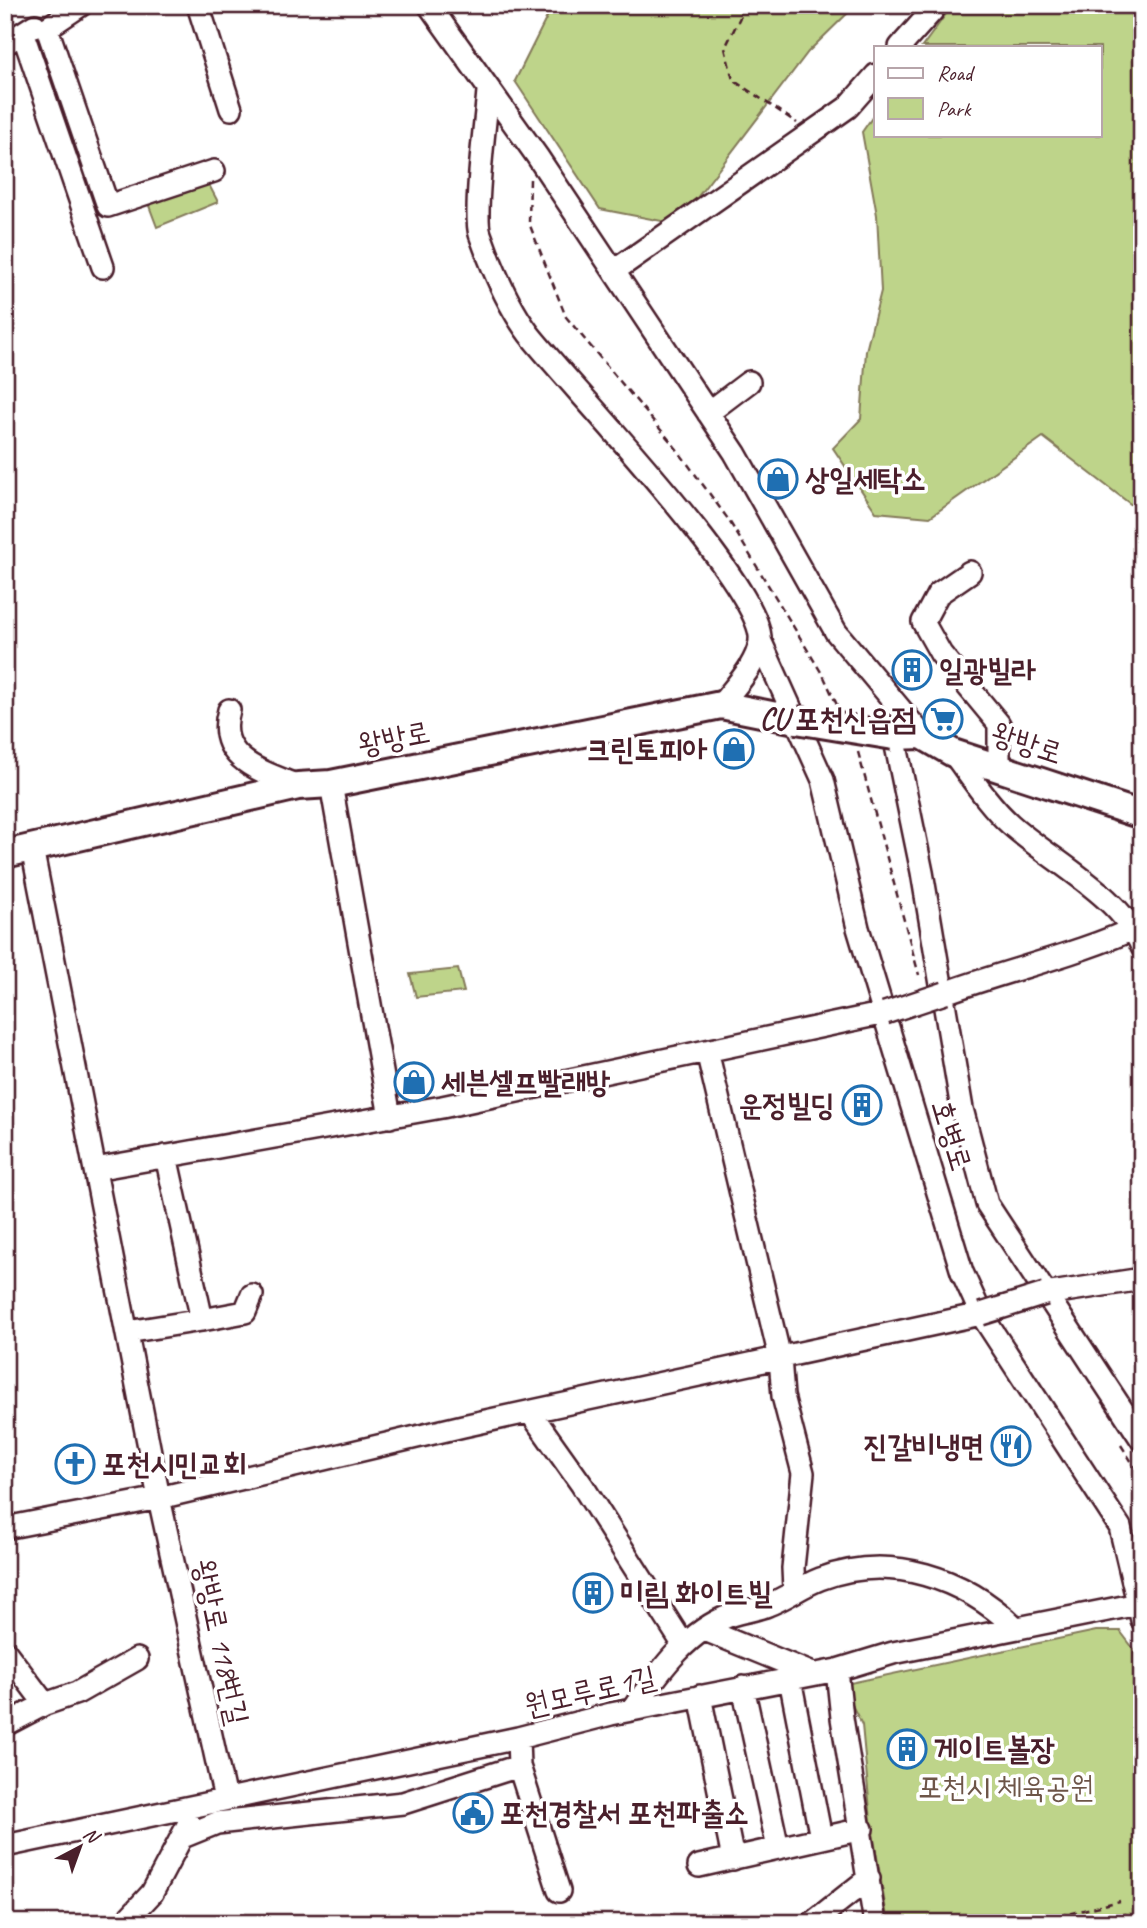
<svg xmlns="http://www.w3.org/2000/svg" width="1147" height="1928" font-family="Caveat,'Poor Story',sans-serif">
<rect width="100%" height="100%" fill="#fff"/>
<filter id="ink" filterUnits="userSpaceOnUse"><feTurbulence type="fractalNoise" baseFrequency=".0143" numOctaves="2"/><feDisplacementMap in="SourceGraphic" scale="14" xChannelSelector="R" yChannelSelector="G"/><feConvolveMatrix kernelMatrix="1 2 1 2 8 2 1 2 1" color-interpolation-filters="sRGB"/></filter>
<g filter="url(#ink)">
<path fill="#bed48a" stroke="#847a5a" stroke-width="2" d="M 553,5 L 856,5 L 808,52 L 677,224 L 600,209 L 515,81 Z
M 949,5 L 1142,5 L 1142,513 L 1043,437 L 930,517 L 876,512 L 833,448 L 861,419 L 866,351 L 881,291 L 877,215 L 862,132 L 876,112 L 876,135 L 1100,135 L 1100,47 L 922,47 L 949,10 Z
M 207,181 L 218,202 L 157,227 L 148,203 Z
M 458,969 L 464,992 L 416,997 L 410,974 Z
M 1096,1631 L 1120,1631 L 1133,1648 L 1142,1679 L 1142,1923 L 888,1923 L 871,1821 L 862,1725 L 851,1703 L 850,1683 Z"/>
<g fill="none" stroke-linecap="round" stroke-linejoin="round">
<g stroke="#4a1f2b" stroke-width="26">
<path id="minor" d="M 81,5 L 47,28 L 108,206 L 214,171
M 198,5 L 231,109
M 429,5 L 537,156 L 735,453 L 836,632 L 922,735
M 23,34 L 103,267
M 5,44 L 35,25
M 900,47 L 933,10
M 488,91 C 486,118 473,214 480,234 C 492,268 508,306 529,334 C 569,385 767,590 760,642 C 756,666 735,686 721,705
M 614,271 L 848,107 L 876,75
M 708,413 L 749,382
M 970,572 L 938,594 L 923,622 L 941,654 L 999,724 L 999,768
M 760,640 L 823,780 L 858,928 L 962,1272 L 981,1314 L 1120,1527 L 1142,1620
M 229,710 C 215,759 261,771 298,786
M 894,736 L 922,872 L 962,1109 L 987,1204 L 1142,1440
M 953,753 C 971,777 988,804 1010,824 C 1051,861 1121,895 1142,947
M 331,784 L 390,1117
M 32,848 L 159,1498 L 225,1799
M 945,993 C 1010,969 1078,955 1142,925
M 707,1051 L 780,1358 L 783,1396 L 803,1473 L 793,1568 L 794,1590
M 95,1169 L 442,1107 L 885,1013
M 1045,1294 L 1142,1279
M 202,1320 L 245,1312 L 252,1295
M 127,1332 L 202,1320 L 166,1156
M 530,1412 L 582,1485 L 683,1644
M 5,1528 L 159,1498 L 463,1426 L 981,1314
M 705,1630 L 813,1674
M 5,1651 L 45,1704 L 5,1725
M 837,1670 L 842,1718 L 875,1923
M 790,1679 L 821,1838
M 743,1687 L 778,1848
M 700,1696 L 733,1859
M 45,1704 L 77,1693 L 137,1659
M 632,1710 C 659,1672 686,1632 731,1615 C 743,1611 756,1610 768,1605 C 786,1598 802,1586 820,1579 C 891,1552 964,1578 1016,1628
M 519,1766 L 559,1891
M 185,1836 L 217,1823 L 403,1803 L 519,1766 L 518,1738
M 5,1846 L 518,1738 L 611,1714 L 837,1670 L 893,1653 L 1138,1604
M 699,1866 L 862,1829
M 124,1923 L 152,1893 L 189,1823
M 812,1923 L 869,1878"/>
</g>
<g stroke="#4a1f2b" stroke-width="32">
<path id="major" d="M 894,736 L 922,735 L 953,753 L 1142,815
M 5,854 L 298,786 L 331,784 L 721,705 L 796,720"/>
</g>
<path stroke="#4a1f2b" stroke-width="2.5" stroke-dasharray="7 5" stroke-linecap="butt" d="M 746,5 L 725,48 L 733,80 L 797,123
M 530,179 L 529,223 L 566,317 L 676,448 L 728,519 L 824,677 L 837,705
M 858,752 L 919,975
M 1121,1445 L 1142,1478
M 1035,1922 L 1120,1901
M 1089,1923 L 1125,1914"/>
<use href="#minor" stroke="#fff" stroke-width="21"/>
<use href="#major" stroke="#fff" stroke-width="26"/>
<g stroke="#4a1f2b" stroke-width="26" stroke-linecap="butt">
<path id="minor-bridge" d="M 885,1013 L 945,993
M 981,1314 L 1045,1294"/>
</g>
<g stroke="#4a1f2b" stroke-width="32" stroke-linecap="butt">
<path id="major-bridge" d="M 796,720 L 894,736"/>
</g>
<use href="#minor-bridge" stroke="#fff" stroke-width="21"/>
<use href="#major-bridge" stroke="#fff" stroke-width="26"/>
</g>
</g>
<defs>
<g id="shop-ring" transform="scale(2.0125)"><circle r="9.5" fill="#fff" stroke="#1f6fb2" stroke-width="1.5"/><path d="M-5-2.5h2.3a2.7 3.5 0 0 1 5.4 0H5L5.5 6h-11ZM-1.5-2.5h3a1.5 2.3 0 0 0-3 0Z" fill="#1f6fb2"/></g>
<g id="building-ring" transform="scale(2.0125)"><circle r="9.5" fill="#fff" stroke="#1f6fb2" stroke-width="1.5"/><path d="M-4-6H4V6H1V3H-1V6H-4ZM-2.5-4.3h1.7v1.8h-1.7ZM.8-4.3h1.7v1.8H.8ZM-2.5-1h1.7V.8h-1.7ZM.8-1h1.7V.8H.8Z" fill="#1f6fb2"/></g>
<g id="supermarket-ring" transform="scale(2.0125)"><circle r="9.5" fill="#fff" stroke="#1f6fb2" stroke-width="1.5"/><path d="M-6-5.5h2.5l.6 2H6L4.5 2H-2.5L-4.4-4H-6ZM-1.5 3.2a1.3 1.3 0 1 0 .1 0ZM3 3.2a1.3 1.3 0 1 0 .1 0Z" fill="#1f6fb2"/></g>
<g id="restaurant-ring" transform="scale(2.0125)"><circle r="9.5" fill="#fff" stroke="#1f6fb2" stroke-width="1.5"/><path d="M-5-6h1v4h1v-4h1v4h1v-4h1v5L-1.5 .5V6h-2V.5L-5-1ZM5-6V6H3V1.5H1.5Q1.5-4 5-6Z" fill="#1f6fb2"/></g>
<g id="church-ring" transform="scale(2.0125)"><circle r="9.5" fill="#fff" stroke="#1f6fb2" stroke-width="1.5"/><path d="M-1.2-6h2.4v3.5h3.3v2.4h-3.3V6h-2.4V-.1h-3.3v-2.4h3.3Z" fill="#1f6fb2"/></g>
<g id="civic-ring" transform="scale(2.0125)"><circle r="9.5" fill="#fff" stroke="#1f6fb2" stroke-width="1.5"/><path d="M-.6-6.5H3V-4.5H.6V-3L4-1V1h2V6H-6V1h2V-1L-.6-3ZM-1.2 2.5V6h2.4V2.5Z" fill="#1f6fb2"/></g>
</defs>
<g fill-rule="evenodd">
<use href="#shop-ring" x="778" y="479"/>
<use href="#building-ring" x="912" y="670"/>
<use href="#supermarket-ring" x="943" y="719"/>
<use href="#shop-ring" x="734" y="749"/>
<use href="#shop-ring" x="414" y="1082"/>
<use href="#building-ring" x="862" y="1105"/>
<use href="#restaurant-ring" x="1011" y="1446"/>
<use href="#church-ring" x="75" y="1464"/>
<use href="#building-ring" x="593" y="1593"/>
<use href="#building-ring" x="907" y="1749"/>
<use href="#civic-ring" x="473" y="1813"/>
</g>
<g text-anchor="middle" stroke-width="7" stroke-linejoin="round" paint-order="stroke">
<g font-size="30" font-weight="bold" fill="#4a1f2b" stroke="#fff" text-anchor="start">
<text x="805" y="489">상일세탁소</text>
<text x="939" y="680">일광빌라</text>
<text x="916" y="729" text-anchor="end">CU 포천신읍점</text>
<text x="707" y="759" text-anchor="end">크린토피아</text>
<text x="441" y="1092">세븐셀프빨래방</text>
<text x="835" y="1115" text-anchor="end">운정빌딩</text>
<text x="984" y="1456" text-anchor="end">진갈비냉면</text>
<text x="102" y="1474">포천시민교회</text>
<text x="620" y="1603">미림 화이트빌</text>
<text x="934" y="1759">게이트볼장</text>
<text x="500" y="1823">포천경찰서 포천파출소</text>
</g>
<g font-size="30" fill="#4a1f2b" stroke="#fff">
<text transform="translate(394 738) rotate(-11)" y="10">왕방로</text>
<text transform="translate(1027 743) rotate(18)" y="10">왕방로</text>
<text transform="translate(952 1135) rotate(73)" y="10">호병로</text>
<text transform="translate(221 1642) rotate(78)" y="10">왕방로 118번길</text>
<text transform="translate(590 1691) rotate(-13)" y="10">원모루로1길</text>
</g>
<g font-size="30" fill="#6d5548" stroke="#fff">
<text x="1006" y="1797">포천시 체육공원</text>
</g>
</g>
<rect width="1147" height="1928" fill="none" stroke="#fff" stroke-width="28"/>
<rect x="14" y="14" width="1119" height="1900" fill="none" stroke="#4a1f2b" stroke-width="2.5" filter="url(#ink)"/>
<rect x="874" y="46" width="228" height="91" fill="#ffffff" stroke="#b7a5aa" stroke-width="2"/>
<rect x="888" y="68" width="35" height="10" fill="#ffffff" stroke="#b7a5aa" stroke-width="2"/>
<text x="937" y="80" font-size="21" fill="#4a1f2b">Road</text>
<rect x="888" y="98" width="35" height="21" fill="#bed48a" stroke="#b7a5aa" stroke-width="2"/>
<text x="937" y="116" font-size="21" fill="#4a1f2b">Park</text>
<g transform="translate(80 1847) rotate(41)" stroke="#ffffff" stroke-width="5" paint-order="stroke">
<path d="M0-5L12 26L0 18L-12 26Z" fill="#4a1f2b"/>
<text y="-10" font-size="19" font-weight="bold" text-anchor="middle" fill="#4a1f2b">N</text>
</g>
</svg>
